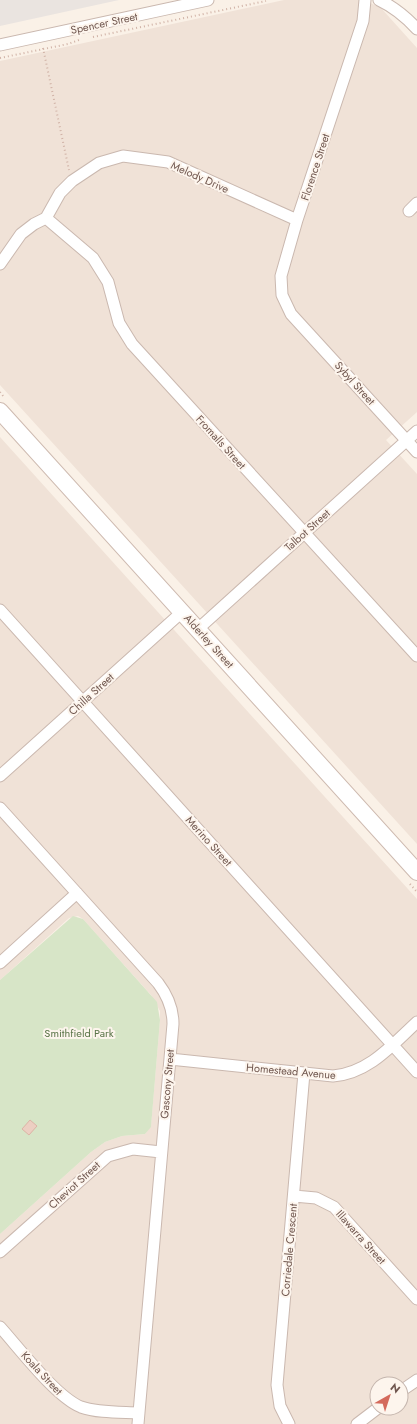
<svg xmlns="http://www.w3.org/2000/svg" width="417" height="1424" font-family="Jost,sans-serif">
<rect width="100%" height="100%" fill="#faf1e7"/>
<path fill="#f0e2d7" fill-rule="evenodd" d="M 284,0 L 364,0 L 381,8 L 417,48 L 417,412 L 386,440 L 417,474 L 417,844 L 0,385 L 0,61 Z
M 0,437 L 417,899 L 417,1424 L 0,1424 L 0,1234 L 91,1152 L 105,1142 L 122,1136 L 145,1134 L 151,1126 L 160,1020 L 160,1011 L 151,995 L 83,919 L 78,916 L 69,918 L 0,980 ZM 377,1384 L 401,1384 L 401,1408 L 377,1408 Z"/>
<path fill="#eae4e0" d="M 0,0 L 119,0 L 0,26 Z"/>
<path fill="#d7e5c7" d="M 73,916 L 83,919 L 157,1002 L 160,1020 L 151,1127 L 145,1134 L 122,1136 L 105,1142 L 91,1152 L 0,1234 L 0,980 Z"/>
<path fill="#eccfc2" stroke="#dcb4a5" d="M 30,1120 L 37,1126 L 29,1135 L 22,1129 Z"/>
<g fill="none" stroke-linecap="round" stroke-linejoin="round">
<g stroke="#cab8af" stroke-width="13">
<path id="street" d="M 365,0 L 363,21 L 297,220 L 281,276 L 282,295 L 291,314 L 417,452
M 379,0 C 394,7 406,17 417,29
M 0,45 L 208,0
M 409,211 L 417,203
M 46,218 L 93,258 L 108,282 L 119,323 L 132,344 L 417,656
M 0,264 L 21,234 L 34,224 L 46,218 L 60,193 L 72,181 L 99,163 L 123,156 L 168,162 L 297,220
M 0,610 L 417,1072
M 198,629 L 417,431
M 0,776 L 182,612
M 0,808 L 158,983 C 168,996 173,1008 173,1024 L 138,1424
M 0,963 L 77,893
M 170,1059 L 333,1076 C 369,1073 392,1045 417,1022
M 294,1196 L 316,1198 L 334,1207 L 417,1299
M 0,1252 L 108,1156 L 133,1149 L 161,1152
M 0,1327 C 19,1348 56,1397 81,1407 C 98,1413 121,1412 139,1413
M 401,1391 L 417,1380
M 289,1424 L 280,1406 L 277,1385 L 304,1073
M 357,1424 L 378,1408"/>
</g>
<g stroke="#cebab0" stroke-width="18">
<path id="secondary" d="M 0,411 L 417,872"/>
</g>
<path stroke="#d0b2a6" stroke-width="2" stroke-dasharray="1 3" stroke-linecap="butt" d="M 93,37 L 266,1
M 43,48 L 69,170
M 0,58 L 68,44 L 79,40
M 0,392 L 3,396
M 410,884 L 417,892"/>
<use href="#street" stroke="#fff" stroke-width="11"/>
<use href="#secondary" stroke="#fff" stroke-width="16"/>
</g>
<g text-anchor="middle" stroke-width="4" stroke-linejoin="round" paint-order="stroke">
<g font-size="11" fill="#70574f" stroke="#fdf5ed">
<text transform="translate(104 23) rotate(-12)" y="4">Spencer Street</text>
<text transform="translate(315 167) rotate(-72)" y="4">Florence Street</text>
<text transform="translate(200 177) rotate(24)" y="4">Melody Drive</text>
<text transform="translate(355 383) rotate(48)" y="4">Sybyl Street</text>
<text transform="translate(221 442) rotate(48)" y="4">Fromalls Street</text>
<text transform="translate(307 530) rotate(-42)" y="4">Talbot Street</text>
<text transform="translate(209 641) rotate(48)" y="4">Alderley Street</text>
<text transform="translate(91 694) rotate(-42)" y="4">Chilla Street</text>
<text transform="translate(209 841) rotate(48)" y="4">Merino Street</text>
<text transform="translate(291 1071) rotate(5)" y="4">Homestead Avenue</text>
<text transform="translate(167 1084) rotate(-85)" y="4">Gascony Street</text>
<text transform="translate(74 1185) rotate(-42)" y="4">Cheviot Street</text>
<text transform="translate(361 1237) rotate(48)" y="4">Illawarra Street</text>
<text transform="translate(289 1250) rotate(-85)" y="4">Corriedale Crescent</text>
<text transform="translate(42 1373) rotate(47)" y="4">Koala Street</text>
</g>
<g font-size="11" fill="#5a7448" stroke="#fdf5ed">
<text x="79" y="1037">Smithfield Park</text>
</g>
</g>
<g transform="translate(389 1396) rotate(39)"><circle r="19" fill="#fdf5ed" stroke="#c5b6ae"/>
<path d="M0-3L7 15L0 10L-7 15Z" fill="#d46a5c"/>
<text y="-6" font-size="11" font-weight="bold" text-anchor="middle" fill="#70574f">N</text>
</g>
</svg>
